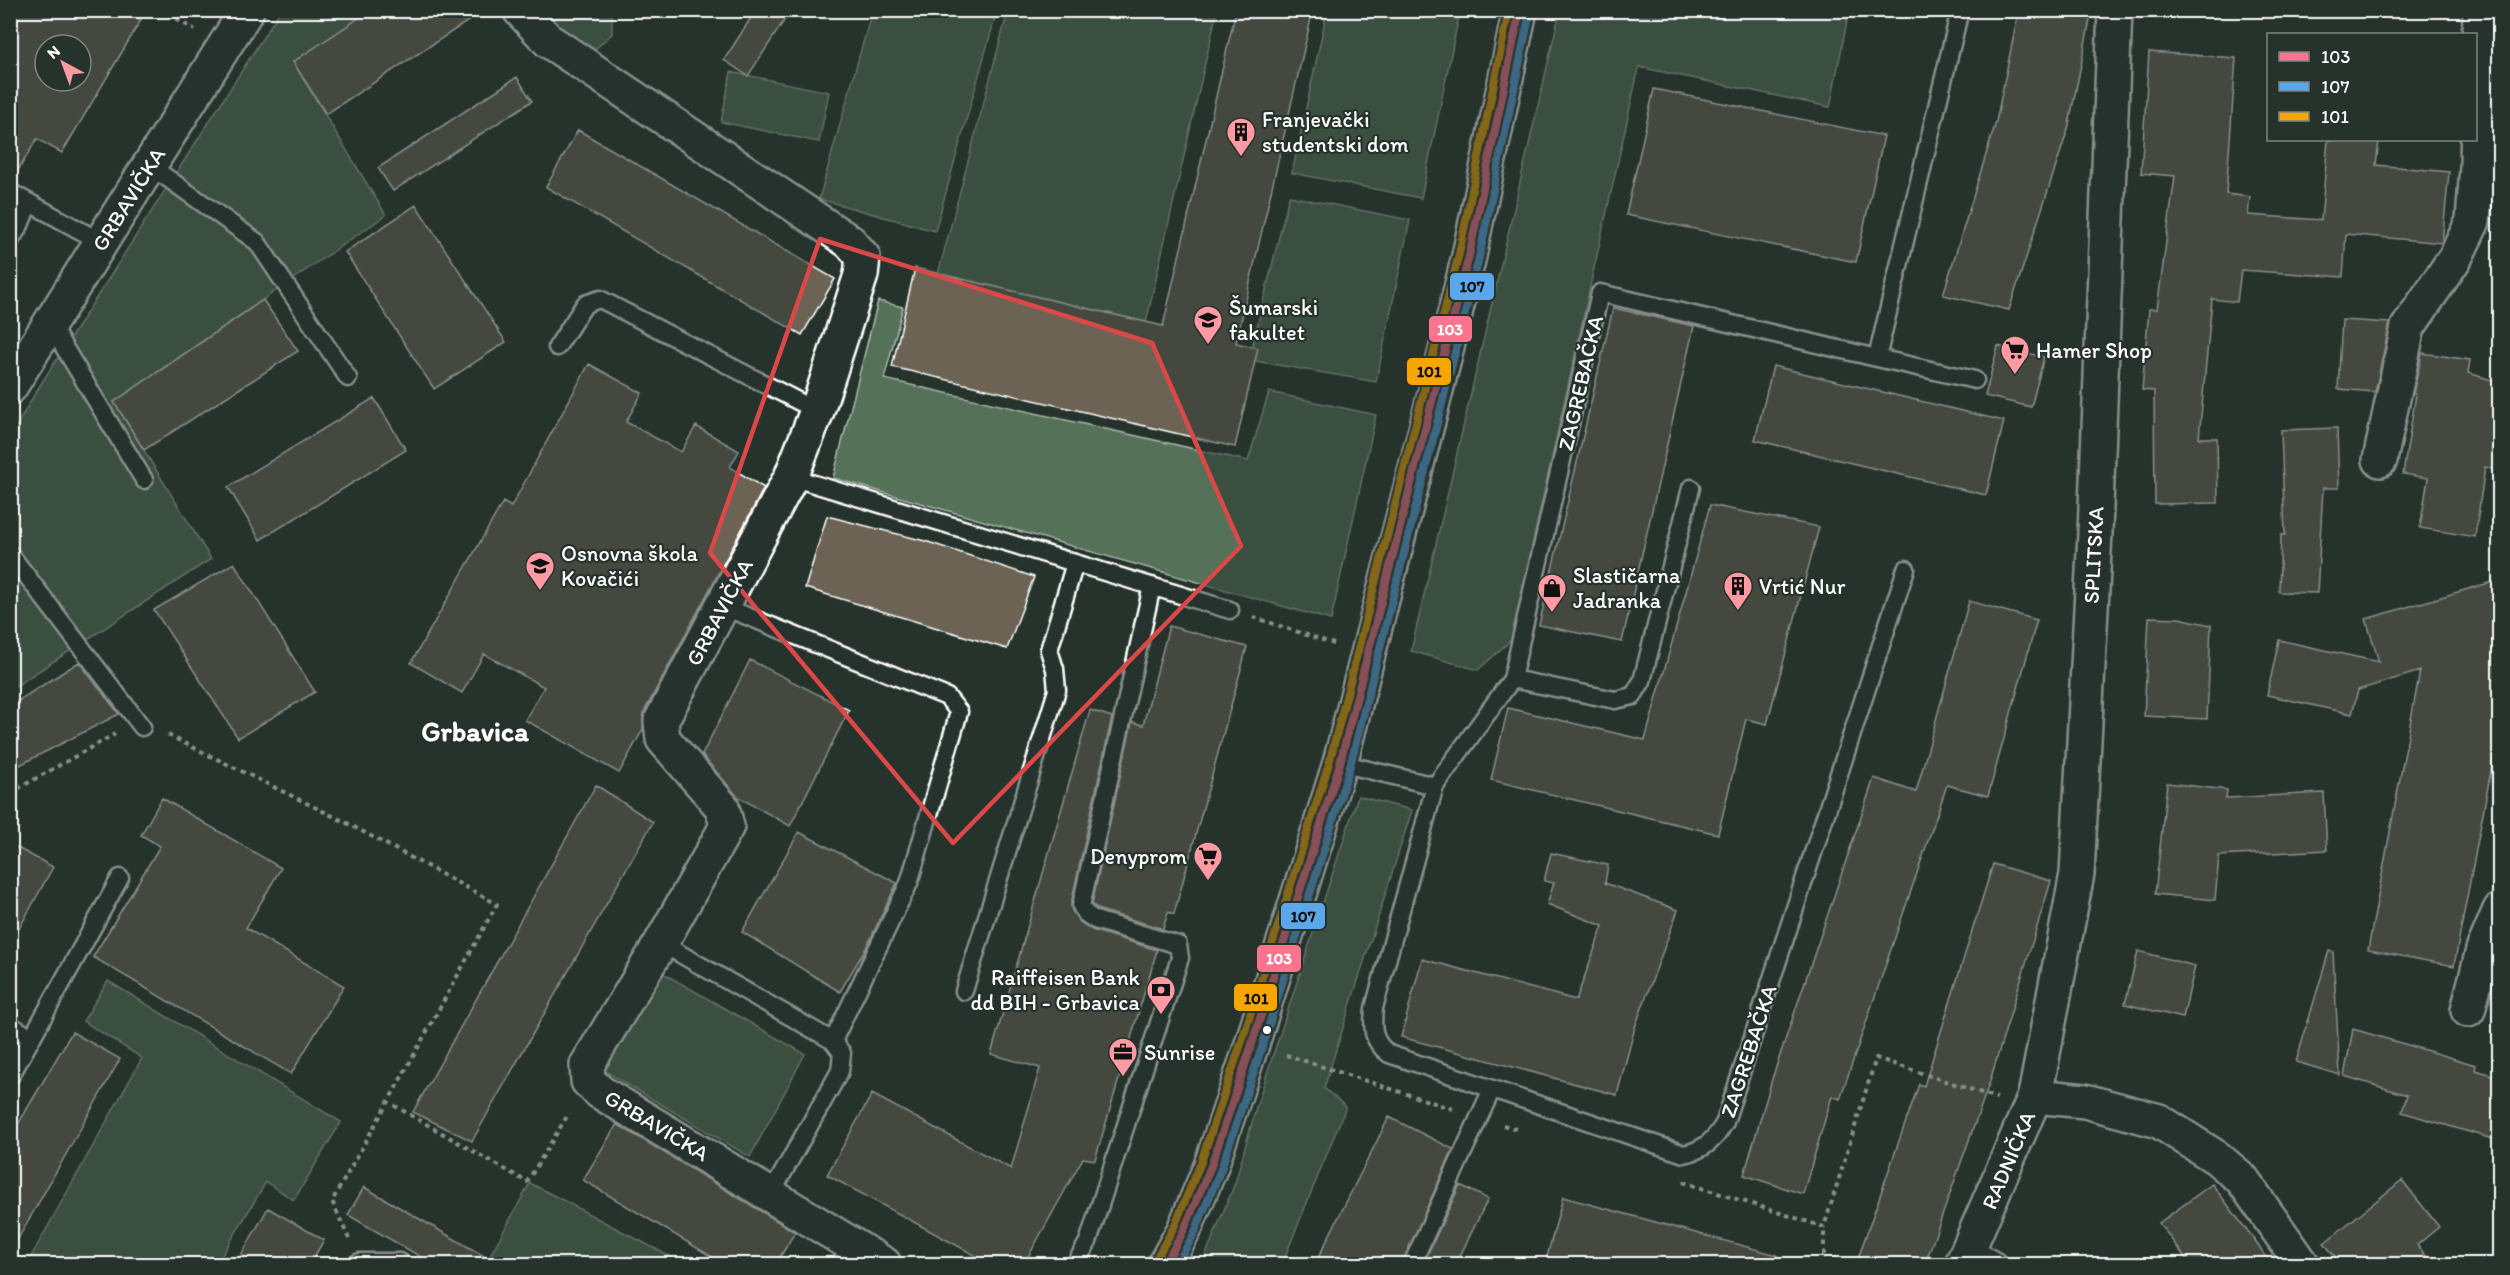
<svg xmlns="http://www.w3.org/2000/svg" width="2510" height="1275" font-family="Itim,sans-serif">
<rect width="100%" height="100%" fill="#26332d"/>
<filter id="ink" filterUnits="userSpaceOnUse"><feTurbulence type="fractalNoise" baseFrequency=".0167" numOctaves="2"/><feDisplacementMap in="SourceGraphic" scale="12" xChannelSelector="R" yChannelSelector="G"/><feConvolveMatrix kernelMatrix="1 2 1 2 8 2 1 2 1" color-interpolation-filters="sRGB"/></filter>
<g filter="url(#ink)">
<path fill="#547158" stroke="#aab8ac" stroke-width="1.5" d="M 280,11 L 371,11 L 293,62 L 386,215 L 114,402 L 211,559 L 11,689 L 11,435 L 39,387 Z
M 537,11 L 609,11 L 612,16 L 612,34 L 594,50 L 568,45 Z
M 872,11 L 997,11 L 935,231 L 819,199 Z
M 1008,11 L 1217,11 L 1145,327 L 937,278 Z
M 1327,11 L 1460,11 L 1421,198 L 1292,173 Z
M 1560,11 L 1849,11 L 1830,107 L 1639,67 L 1511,640 L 1478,670 L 1411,651 Z
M 731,72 L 829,92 L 819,142 L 721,122 Z
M 1289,196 L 1410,220 L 1376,382 L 1249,360 Z
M 878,301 L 903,307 L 884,379 L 1248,461 L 1269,392 L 1376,415 L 1331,620 L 833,478 Z
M 1358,796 L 1412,810 L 1324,1088 L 1346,1107 L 1282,1264 L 1202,1264 L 1235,1183 L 1258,1101 Z
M 659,971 L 805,1054 L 750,1157 L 603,1070 Z
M 108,981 L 341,1122 L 294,1200 L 266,1182 L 217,1264 L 27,1264 L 142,1058 L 83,1021 Z
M 530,1183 L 684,1264 L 509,1264 L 491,1254 Z"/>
<path fill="#6c6454" stroke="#fff" stroke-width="1.5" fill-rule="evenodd" d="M 10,10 L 125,10 L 141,20 L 62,153 L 37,139 L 11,182 ZM 45,45 L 81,45 L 81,81 L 45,81 Z
M 371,10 L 485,10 L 326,114 L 293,62 Z
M 756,10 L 791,10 L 748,76 L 724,60 Z
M 1236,10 L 1313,10 L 1236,343 L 1258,348 L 1235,447 L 892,367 L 915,268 L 1163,326 Z
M 2019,10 L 2092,10 L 2068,129 L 2009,310 L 1943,295 L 1996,122 Z
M 2149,52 L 2236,58 L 2226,194 L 2250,197 L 2248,215 L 2321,220 L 2328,140 L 2379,140 L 2376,165 L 2449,172 L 2442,243 L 2346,234 L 2343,277 L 2241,270 L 2237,302 L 2212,299 L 2199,438 L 2217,438 L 2218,503 L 2155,504 L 2154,391 L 2142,390 L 2149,309 L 2157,309 L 2175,176 L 2141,173 Z
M 517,77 L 532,101 L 393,191 L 378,168 Z
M 1654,89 L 1884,136 L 1856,262 L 1626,215 Z
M 578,130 L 835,279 L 802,335 L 546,187 Z
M 416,205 L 506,342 L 434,389 L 345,252 Z
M 263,300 L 298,351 L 144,450 L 114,402 Z
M 1613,308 L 1694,326 L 1622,642 L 1539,625 Z
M 2342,320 L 2390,323 L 2375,392 L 2338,389 Z
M 1998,346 L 2044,357 L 2031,407 L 1985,396 Z
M 2422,353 L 2470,360 L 2468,373 L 2499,382 L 2499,471 L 2485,467 L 2475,537 L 2420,528 L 2428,478 L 2403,474 L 2416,394 L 2413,394 Z
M 589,364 L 642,393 L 626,422 L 681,452 L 696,426 L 739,451 L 730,467 L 764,488 L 644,712 L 643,729 L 619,773 L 525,720 L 544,687 L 484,654 L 462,693 L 411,663 L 503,502 L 511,507 Z
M 1773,366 L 2004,421 L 1986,495 L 1755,440 Z
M 374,398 L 406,450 L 260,540 L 228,487 Z
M 2337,428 L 2339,488 L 2323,488 L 2317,593 L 2279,592 L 2281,535 L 2285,535 L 2281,430 Z
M 1710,505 L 1819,527 L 1767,724 L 1746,719 L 1718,834 L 1491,780 L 1508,708 L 1645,740 Z
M 827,516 L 925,541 L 1034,577 L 1007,649 L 805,588 Z
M 234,563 L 315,692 L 238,738 L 154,610 Z
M 2499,580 L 2499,691 L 2497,739 L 2454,966 L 2368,950 L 2420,671 L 2358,690 L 2352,714 L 2267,695 L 2279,640 L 2379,662 L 2366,619 Z
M 1969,601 L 2037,620 L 1988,796 L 1947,785 L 1840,1099 L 1832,1096 L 1803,1194 L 1744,1175 L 1773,1076 L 1874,778 L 1916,792 Z
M 2149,617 L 2179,618 L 2211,625 L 2207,719 L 2144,716 Z
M 1169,626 L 1247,647 L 1174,914 L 1168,912 L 1163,929 L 1100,910 L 1092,904 L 1132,722 L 1143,725 Z
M 750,660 L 849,710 L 790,826 L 738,797 L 702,755 Z
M 79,662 L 119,714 L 10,770 L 10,706 Z
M 1090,710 L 1112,717 L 1071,904 L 1072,911 L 1080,922 L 1092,930 L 1157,950 L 1095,1160 L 1083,1158 L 1024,1264 L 991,1264 L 827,1175 L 872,1094 L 1011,1169 L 1040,1068 L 991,1054 Z
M 2167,783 L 2227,790 L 2226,798 L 2324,793 L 2327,850 L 2219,856 L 2215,900 L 2155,894 Z
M 596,785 L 653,822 L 472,1141 L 413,1112 Z
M 162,798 L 281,868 L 246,928 L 344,986 L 291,1074 L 93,957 L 160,846 L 141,835 Z
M 799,832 L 897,883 L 867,946 L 840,992 L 742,932 Z
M 10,844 L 53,867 L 10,945 Z
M 1551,853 L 1608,865 L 1605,883 L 1678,910 L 1635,1027 L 1617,1095 L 1401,1037 L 1422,959 L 1576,1000 L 1603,926 L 1547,904 L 1554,883 L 1544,881 Z
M 1993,864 L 2051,881 L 1990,1081 L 1925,1264 L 1856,1264 L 1919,1084 L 1924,1086 Z
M 2138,951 L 2195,966 L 2183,1018 L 2125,1004 Z
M 2329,951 L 2333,952 L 2340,1075 L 2296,1062 Z
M 2353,1029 L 2476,1065 L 2475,1070 L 2499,1077 L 2499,1141 L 2402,1112 L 2407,1095 L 2344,1076 Z
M 72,1032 L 120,1059 L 10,1253 L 10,1138 Z
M 1389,1117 L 1453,1149 L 1402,1264 L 1315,1264 Z
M 617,1124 L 795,1232 L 776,1264 L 724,1264 L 583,1180 Z
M 2402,1180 L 2439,1227 L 2417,1245 L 2433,1264 L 2341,1264 L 2324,1243 Z
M 2212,1184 L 2272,1264 L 2190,1264 L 2159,1223 Z
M 1460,1185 L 1488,1199 L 1456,1264 L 1423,1264 Z
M 364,1187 L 498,1264 L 433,1264 L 348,1215 Z
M 1563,1197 L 1777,1255 L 1776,1264 L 1545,1264 Z
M 268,1208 L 324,1240 L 310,1264 L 236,1264 Z"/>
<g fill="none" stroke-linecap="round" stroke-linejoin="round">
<g stroke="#fff" stroke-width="21">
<path id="service" d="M 149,165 L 257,242 L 348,378
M 10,192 L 101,242
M 10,241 L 20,225 L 29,203
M 50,324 L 144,480
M 557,347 L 585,304 L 600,299 L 817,411
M 1877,358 L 1975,380
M 791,477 L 1230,610
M 10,554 L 142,727
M 1906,569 L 1725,1122 C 1715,1140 1704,1150 1684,1154 L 1389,1054 C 1372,1041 1372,1029 1374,1008 L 1435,786 L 1512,679 L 1600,293 L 1877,358 L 1960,10
M 722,606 L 947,697 L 959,712 L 909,883 L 833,1041
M 1512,679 L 1615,700 L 1633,696 L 1642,681 L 1691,488
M 1340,763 L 1435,786
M 661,943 L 833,1041 L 842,1053 L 840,1071 L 771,1194
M 964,991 L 1057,690 L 1055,669 L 1049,650 L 1075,563
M 10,1025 L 32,1038
M 10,1077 L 120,878
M 1970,1246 L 2001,1264
M 356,1264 L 360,1262 L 399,1262 L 403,1264
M 1075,1264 L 1088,1242 L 1180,958 L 1178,945 L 1095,920 L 1086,914 L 1081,906 L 1152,586
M 1412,1264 L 1492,1089"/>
</g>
<g stroke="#fff" stroke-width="38">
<path id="minor" d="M 520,10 L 549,41 L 850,242 L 863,257 L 861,275 L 817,411 L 791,477 L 661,721 L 663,739 L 722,807 L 727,826 L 661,943 L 587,1065 L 588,1081 L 600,1092 L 884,1264
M 10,387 L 247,10
M 2380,460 L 2408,327 L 2455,258 L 2473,221 L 2477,167 L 2480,10
M 2468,1010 L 2483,950 L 2500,910
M 2035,1096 L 2085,1101 L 2159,1121 L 2217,1158 L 2242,1179 L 2302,1264
M 1962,1264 L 2035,1096 L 2077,874 L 2095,533 L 2115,10"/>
</g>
<g stroke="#fff" stroke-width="38">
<path id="secondary" d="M 1165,1264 L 1184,1230 L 1211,1166 L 1252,1044 L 1340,763 L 1443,363 L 1469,256 L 1520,10"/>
</g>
<path stroke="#fff" stroke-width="4" stroke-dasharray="4.5 4.5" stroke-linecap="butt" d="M 161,10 L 195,30
M 1253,617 L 1334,644
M 168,735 L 345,822 L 497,904 L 388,1102 L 527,1182 L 569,1113
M 10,793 L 115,734
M 1286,1055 L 1453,1109
M 1503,1125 L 1519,1130
M 1683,1182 L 1824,1227 L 1876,1058 L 1997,1098
M 349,1239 L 332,1201 L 388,1102
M 1824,1264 L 1824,1227"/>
<use href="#service" stroke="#26332d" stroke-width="16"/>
<use href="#minor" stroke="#26332d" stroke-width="33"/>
<use href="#secondary" stroke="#26332d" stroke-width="33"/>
<g stroke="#26332d" stroke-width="12">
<path id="bus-1" d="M 1165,1264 L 1184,1230 L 1211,1166 L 1252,1044 L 1340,763 L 1469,256 L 1520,10"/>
</g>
<g stroke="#26332d" stroke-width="12">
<path id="bus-2" d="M 1177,1264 L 1194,1234 L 1221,1169 L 1262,1047 L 1350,766 L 1479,258 L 1530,12"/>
</g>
<g stroke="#26332d" stroke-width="12">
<path id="bus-3" d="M 1156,1259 L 1175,1225 L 1201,1162 L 1242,1041 L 1330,760 L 1459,254 L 1509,10"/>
</g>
<use href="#bus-1" stroke="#fc738d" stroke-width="8"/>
<use href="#bus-2" stroke="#5aa8eb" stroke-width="8"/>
<use href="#bus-3" stroke="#f7a600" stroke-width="8"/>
</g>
</g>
<path d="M0 0H2510V1275H0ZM 820,239 L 1152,343 L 1241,546 L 953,843 L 710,553 Z" fill="#26332d" fill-opacity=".55" fill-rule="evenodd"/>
<path fill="none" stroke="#dc4848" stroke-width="4.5" stroke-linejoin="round" d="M 820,239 L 1152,343 L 1241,546 L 953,843 L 710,553 Z"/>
<defs>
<g id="building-pin" transform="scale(1.5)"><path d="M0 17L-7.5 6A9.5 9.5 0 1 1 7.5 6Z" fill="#ff9aa2" stroke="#26332d"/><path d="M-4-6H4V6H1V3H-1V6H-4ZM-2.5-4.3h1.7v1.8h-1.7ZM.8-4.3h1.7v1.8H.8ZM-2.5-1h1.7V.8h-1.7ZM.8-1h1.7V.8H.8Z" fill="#111"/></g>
<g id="university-pin" transform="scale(1.5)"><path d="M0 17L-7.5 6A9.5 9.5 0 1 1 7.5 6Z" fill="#ff9aa2" stroke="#26332d"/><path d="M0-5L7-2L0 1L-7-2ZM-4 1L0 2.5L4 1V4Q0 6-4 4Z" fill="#111"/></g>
<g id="supermarket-pin" transform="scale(1.5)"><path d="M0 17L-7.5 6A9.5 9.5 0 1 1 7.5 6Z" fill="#ff9aa2" stroke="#26332d"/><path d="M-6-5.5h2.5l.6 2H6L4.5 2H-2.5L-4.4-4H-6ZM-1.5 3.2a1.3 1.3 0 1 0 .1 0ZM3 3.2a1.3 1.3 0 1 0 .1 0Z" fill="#111"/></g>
<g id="school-pin" transform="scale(1.5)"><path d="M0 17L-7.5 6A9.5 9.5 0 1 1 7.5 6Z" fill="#ff9aa2" stroke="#26332d"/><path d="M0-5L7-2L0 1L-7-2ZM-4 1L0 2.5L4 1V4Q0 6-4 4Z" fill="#111"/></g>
<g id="shop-pin" transform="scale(1.5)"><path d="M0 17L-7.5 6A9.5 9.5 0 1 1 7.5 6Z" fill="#ff9aa2" stroke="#26332d"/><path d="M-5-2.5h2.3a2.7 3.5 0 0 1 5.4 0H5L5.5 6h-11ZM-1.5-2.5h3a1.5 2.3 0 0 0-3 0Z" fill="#111"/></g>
<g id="bank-pin" transform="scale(1.5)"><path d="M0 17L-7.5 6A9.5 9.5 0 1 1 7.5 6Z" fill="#ff9aa2" stroke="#26332d"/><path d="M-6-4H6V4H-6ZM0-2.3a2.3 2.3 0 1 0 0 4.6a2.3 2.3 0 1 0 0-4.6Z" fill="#111"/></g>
<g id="office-pin" transform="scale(1.5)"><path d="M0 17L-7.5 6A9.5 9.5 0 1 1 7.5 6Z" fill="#ff9aa2" stroke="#26332d"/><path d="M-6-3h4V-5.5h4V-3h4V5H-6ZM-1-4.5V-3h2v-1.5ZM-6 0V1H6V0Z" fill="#111"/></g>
</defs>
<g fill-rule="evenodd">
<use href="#building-pin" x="1241" y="132"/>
<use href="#university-pin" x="1208" y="320"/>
<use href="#supermarket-pin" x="2015" y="350"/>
<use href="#school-pin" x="540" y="566"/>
<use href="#building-pin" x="1738" y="586"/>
<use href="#shop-pin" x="1552" y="588"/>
<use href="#supermarket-pin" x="1208" y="856"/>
<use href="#bank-pin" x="1161" y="990"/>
<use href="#office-pin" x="1123" y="1052"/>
</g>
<circle fill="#fff" stroke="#26332d" stroke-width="2" cx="1267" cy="1030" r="5"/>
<g text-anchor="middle" stroke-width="4.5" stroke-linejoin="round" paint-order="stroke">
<g font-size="22" fill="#fff" stroke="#26332d" text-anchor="start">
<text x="1262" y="127">Franjevački<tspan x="1262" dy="25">studentski dom</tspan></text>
<text x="1229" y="315">Šumarski<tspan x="1229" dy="25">fakultet</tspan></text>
<text x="2036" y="358">Hamer Shop</text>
<text x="561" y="561">Osnovna škola<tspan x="561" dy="25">Kovačići</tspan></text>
<text x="1573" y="583">Slastičarna<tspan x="1573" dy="25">Jadranka</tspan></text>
<text x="1759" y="594">Vrtić Nur</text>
<text x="1187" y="864" text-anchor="end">Denyprom</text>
<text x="1140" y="985" text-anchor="end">Raiffeisen Bank<tspan x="1140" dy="25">dd BIH - Grbavica</tspan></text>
<text x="1144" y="1060">Sunrise</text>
</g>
<g font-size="22" fill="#fff" stroke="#26332d">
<text transform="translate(128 199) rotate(-58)" y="8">GRBAVIČKA</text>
<text transform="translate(1580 383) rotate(-77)" y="8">ZAGREBAČKA</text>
<text transform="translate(2093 555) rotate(-87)" y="8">SPLITSKA</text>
<text transform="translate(719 612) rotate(-62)" y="8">GRBAVIČKA</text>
<text transform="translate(1748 1051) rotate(-72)" y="8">ZAGREBAČKA</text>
<text transform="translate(657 1125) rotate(31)" y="8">GRBAVIČKA</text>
<text transform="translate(2008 1160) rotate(-67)" y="8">RADNIČKA</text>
</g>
<g font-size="28" font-weight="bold" fill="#fff" stroke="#26332d">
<text x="475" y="741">Grbavica</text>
</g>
</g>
<g stroke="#26332d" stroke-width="2">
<rect x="1449" y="272" width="46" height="29" rx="6" fill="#5aa8eb"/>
<rect x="1428" y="315" width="45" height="28" rx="6" fill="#fc738d"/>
<rect x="1406" y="357" width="46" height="29" rx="6" fill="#f7a600"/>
<rect x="1280" y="902" width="46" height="28" rx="6" fill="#5aa8eb"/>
<rect x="1256" y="944" width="46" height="29" rx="6" fill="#fc738d"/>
<rect x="1233" y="983" width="45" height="29" rx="6" fill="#f7a600"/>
</g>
<g font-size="16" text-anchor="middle" font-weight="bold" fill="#fff">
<text x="1450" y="335">103</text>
<text x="1279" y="964">103</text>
</g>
<g font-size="16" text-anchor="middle" font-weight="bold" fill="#111">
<text x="1472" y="292">107</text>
<text x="1429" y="377">101</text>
<text x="1303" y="922">107</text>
<text x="1256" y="1004">101</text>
</g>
<rect width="2510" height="1275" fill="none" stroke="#26332d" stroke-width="36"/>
<rect x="18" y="18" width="2474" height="1239" fill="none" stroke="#fff" stroke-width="2" filter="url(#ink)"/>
<rect x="2267" y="33" width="210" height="108" fill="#26332d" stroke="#7d8581" stroke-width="1.5"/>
<rect x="2279" y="52" width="30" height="9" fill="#fc738d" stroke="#7d8581" stroke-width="1.5"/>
<text x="2321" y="63" font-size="18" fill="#ffffff">103</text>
<rect x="2279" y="82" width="30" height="9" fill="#5aa8eb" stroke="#7d8581" stroke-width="1.5"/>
<text x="2321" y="93" font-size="18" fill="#ffffff">107</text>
<rect x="2279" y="112" width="30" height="9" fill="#f7a600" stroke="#7d8581" stroke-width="1.5"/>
<text x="2321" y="123" font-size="18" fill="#ffffff">101</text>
<g transform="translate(63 63) rotate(319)"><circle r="28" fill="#26332d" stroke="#7d8581" stroke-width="1.5"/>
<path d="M0-4.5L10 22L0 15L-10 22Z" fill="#ff9aa2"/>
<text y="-9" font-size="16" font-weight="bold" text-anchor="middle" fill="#ffffff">N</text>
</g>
</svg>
